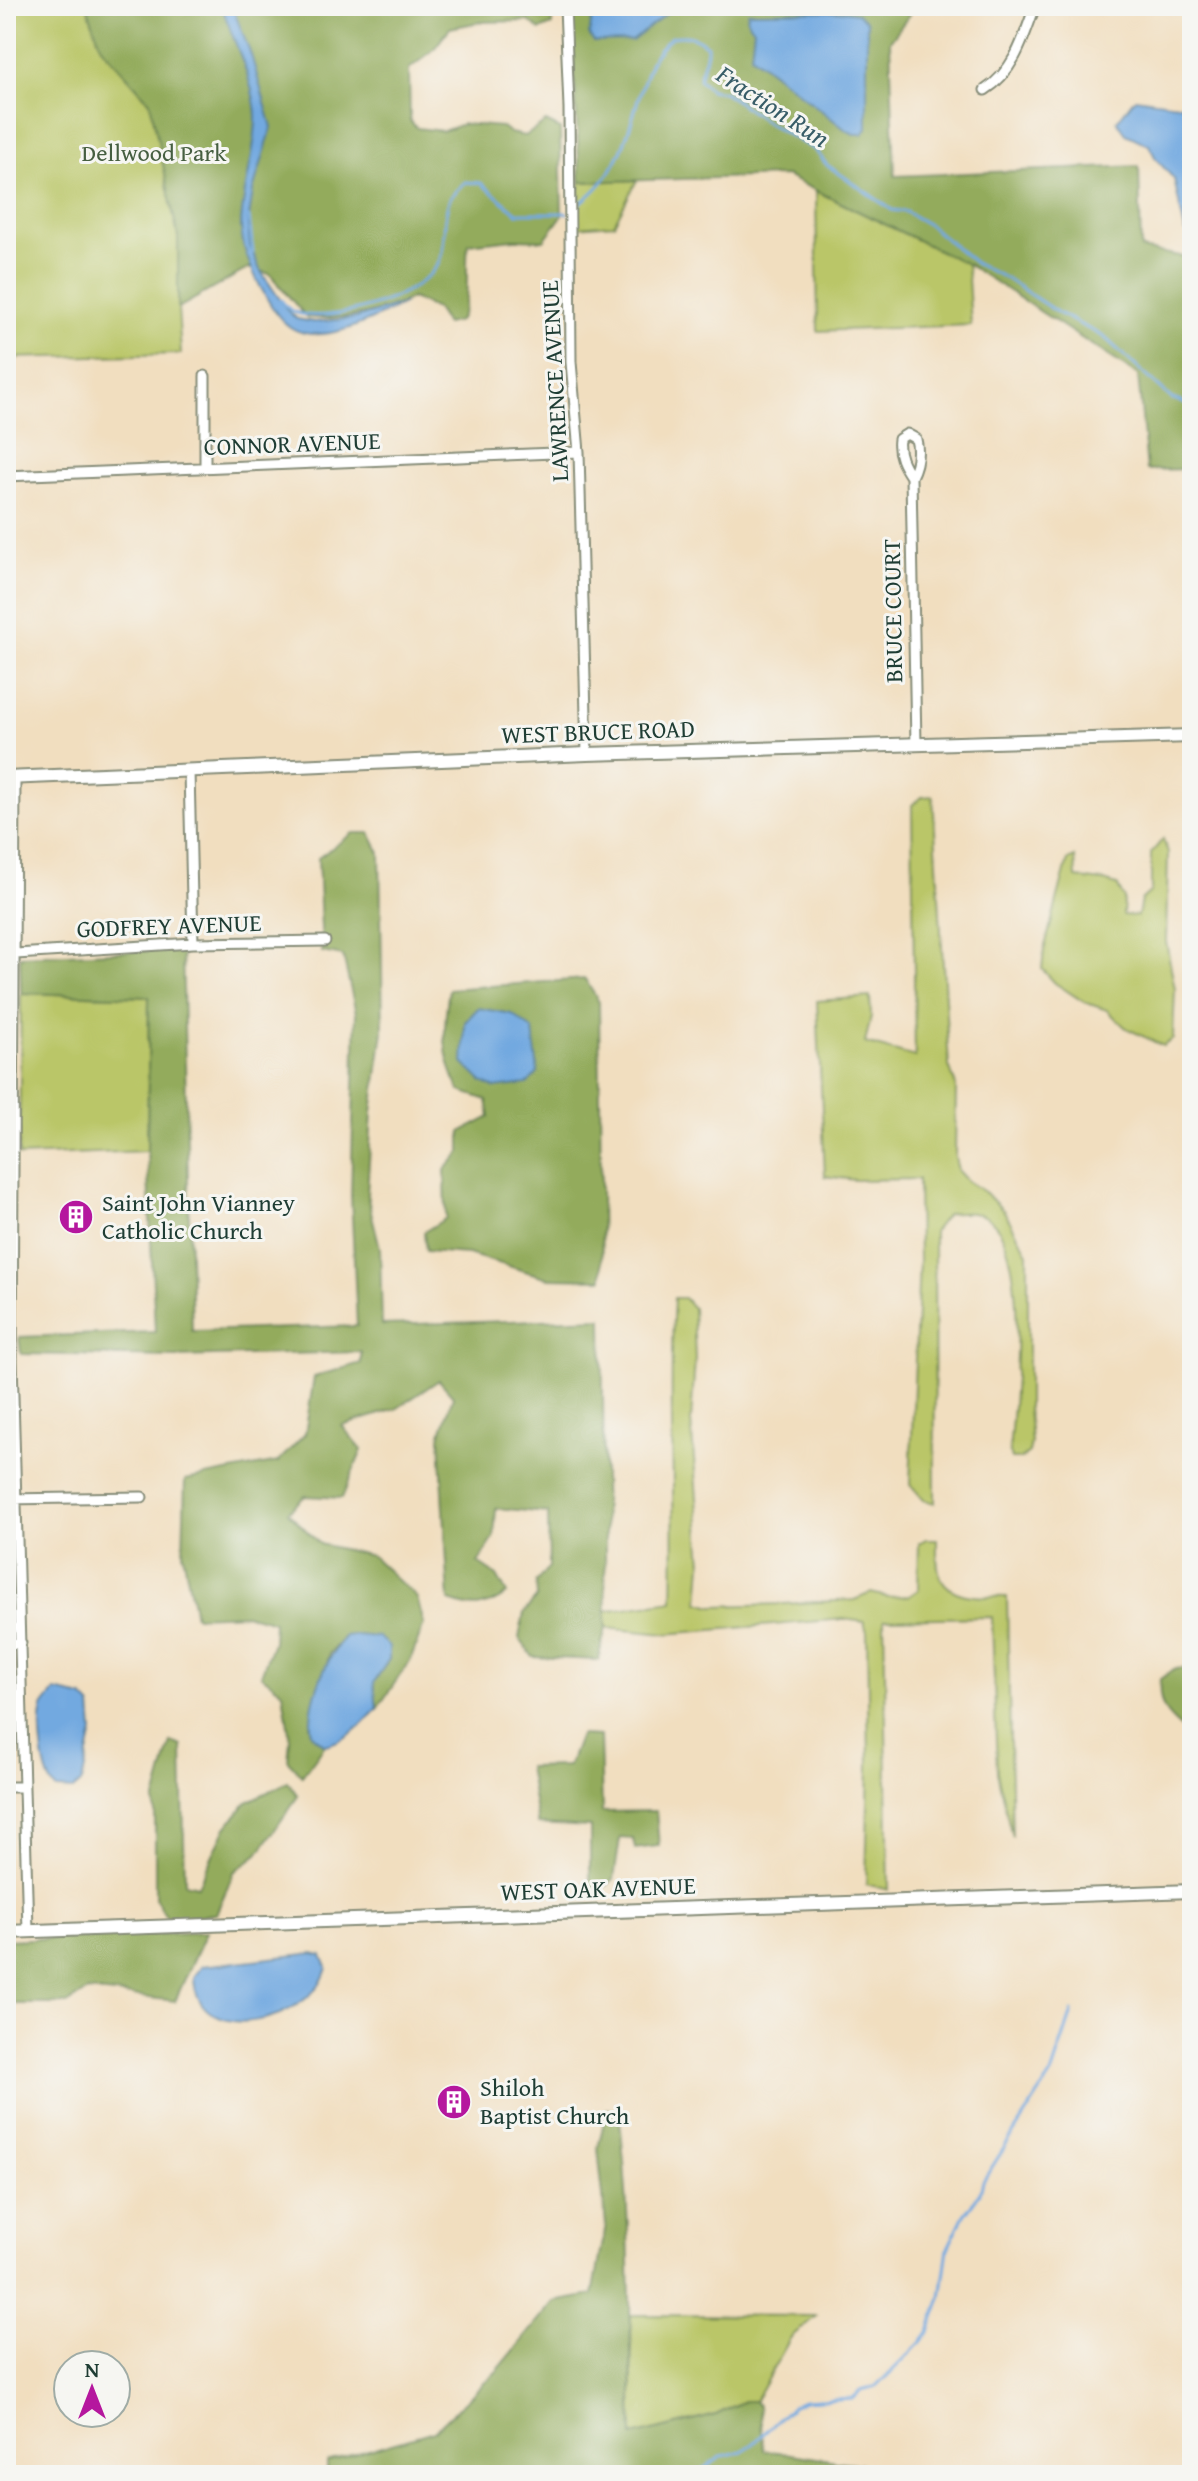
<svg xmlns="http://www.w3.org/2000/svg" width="1198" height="2481" font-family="'Gentium Book Plus',serif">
<rect width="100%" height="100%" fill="#f6f6f2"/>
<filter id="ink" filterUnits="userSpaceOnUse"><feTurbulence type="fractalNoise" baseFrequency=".0125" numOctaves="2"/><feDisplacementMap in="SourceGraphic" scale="16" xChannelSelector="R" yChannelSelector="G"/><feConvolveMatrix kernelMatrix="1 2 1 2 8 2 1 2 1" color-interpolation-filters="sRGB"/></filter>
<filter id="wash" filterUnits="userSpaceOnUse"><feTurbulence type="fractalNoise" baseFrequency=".006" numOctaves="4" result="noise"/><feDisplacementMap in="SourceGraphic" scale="32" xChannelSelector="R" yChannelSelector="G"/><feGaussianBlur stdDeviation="1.8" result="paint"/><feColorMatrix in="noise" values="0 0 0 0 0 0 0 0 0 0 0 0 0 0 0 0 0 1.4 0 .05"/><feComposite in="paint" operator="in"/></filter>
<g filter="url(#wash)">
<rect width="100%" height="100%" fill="#f1debf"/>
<path fill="#bac668" stroke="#6c824e" stroke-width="2" d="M 6,6 L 368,6 L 389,291 L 287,295 L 270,274 L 249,268 L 178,308 L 181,354 L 6,358 Z
M 637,180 L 614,224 L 577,227 L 580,182 Z
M 816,191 L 967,264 L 971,325 L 818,331 Z
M 933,796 L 949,1066 L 956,1086 L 955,1156 L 958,1171 L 966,1180 L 983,1191 L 1004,1211 L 1028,1253 L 1028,1408 L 1031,1442 L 1029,1453 L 1021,1459 L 1011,1459 L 1009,1452 C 1013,1403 1032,1250 989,1219 C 978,1210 960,1213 947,1214 L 934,1231 L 935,1503 L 924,1500 L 910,1484 L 919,1261 L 918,1179 L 855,1180 L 825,1176 L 817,1001 L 870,997 L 871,1016 L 865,1043 L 915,1057 L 912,805 L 922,797 Z
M 1163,839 L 1168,853 L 1166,942 L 1175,989 L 1173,1039 L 1163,1046 L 1126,1028 L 1107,1010 L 1084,1002 L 1055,983 L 1042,969 L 1044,950 L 1068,860 L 1075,857 L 1076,878 L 1104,881 L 1117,885 L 1124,898 L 1123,915 L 1138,916 L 1141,900 L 1151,891 L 1151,853 Z
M 21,993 L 149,997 L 147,1151 L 19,1156 Z
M 674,1298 L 684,1298 L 693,1308 L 695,1359 L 691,1421 L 702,1563 L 699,1602 L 713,1606 L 782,1604 L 854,1600 L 871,1593 L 887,1597 L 909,1596 L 918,1590 L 919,1543 L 926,1539 L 937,1539 C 937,1551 936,1569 941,1578 C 953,1601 985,1596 1007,1597 L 1012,1837 L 997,1772 L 992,1617 L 884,1619 L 889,1890 L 866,1884 L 869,1764 L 867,1632 L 864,1622 L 844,1619 L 665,1634 L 606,1628 L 604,1611 L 673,1601 C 676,1500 668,1400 674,1298 Z
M 631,2315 L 816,2316 L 791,2337 L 755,2401 L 744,2401 L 716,2415 L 633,2436 Z"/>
<path fill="#93ab5c" stroke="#597448" stroke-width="2" d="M 87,6 L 552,6 L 552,25 L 540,30 L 529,21 L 480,22 L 450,28 L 433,50 L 409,69 L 410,121 L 417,128 L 443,131 L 463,124 L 502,127 L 510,133 L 525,136 L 546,122 L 560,129 L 562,216 L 544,240 L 513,239 L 468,244 C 465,269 471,299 459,321 L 446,324 L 436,309 L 412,298 C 380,314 342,321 306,317 L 270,274 L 249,268 L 178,308 L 178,237 L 150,102 L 101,47 Z
M 571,6 L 916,6 L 890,41 L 895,176 L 1139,166 L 1141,249 L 1192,258 L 1192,469 L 1147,470 L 1138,375 L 967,264 L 786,176 L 580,182 Z
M 353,833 L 370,833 L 380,853 L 383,1031 L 372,1112 L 367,1195 L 380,1248 L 382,1325 L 602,1318 L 606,1628 L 598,1660 L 533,1657 L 519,1638 L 524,1613 L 537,1597 L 536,1582 L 549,1567 L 548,1513 L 496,1508 L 494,1538 L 478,1563 L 497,1576 L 507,1594 C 485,1609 474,1610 449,1601 L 440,1437 L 453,1396 L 439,1380 L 396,1409 L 342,1426 L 362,1450 L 342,1498 L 305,1496 L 288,1512 L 320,1544 L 372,1556 L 417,1598 L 424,1624 L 411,1659 L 377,1709 L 374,1682 L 389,1659 L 356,1635 L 345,1636 L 330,1653 L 310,1724 L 312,1734 L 325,1745 L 302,1776 L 288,1761 L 290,1739 L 283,1692 L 261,1675 L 273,1642 L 274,1622 L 246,1614 L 195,1616 L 183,1554 L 185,1480 L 278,1462 L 305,1434 L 314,1377 L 361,1363 L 361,1352 L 176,1357 L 21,1354 L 19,1337 L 155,1332 L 147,1151 L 149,997 L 21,993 L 20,956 L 182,949 L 192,1331 L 357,1326 L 351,1195 L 356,1013 L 343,956 L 322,952 L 318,858 Z
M 585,979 L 599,1002 L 602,1279 L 548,1278 L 468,1254 L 426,1251 L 424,1232 L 446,1218 L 445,1170 L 461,1152 L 461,1132 L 490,1117 L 487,1100 L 460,1091 C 441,1056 443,1028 449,989 Z
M 1192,1667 L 1192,1737 C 1169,1718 1157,1710 1160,1679 L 1175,1669 Z
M 580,1735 L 600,1736 L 602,1812 L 656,1811 L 659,1846 L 635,1849 L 633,1839 L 620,1838 L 614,1879 L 602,1889 L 590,1885 L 590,1827 L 538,1824 L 528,1767 L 568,1766 Z
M 171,1742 L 182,1746 L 185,1883 L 198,1886 L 225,1829 L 247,1802 L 288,1782 L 298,1796 L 258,1854 L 234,1872 L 216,1914 L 167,1918 L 155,1898 L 155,1800 Z
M 206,1932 L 175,2001 L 88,1991 L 67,2004 L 6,2004 L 6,1940 Z
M 607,2109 L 619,2111 C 632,2219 629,2328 633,2436 L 716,2415 L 744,2401 L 755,2401 L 759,2407 L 764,2450 L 875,2467 L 877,2475 L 327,2475 L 327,2462 L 434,2431 L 498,2370 L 554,2302 L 593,2295 L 606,2225 L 598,2148 Z"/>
<path fill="#72a9e0" stroke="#48738a" stroke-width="2" d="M 222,6 L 232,6 L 251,55 L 272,127 L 253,191 L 248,224 L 250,246 L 260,270 L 288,311 L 297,319 L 314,322 L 356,318 L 405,303 C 376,318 321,348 290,327 C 276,317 269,302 261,288 C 251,269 241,247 241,225 C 242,189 256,155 256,116 C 255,84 232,38 222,6 Z
M 602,6 L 673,6 L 674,8 L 632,41 L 594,42 L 589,34 L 594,11 Z
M 845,11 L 857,13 L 867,22 L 867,129 L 862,134 L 854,134 L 846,130 L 751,55 L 754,29 L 747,20 L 748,12 Z
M 1135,98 L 1192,106 L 1192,235 L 1185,231 L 1174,179 L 1156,159 L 1149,145 L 1126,134 L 1117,121 Z
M 478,1008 L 512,1014 L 533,1030 L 538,1073 L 527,1084 L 495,1088 L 482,1082 L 463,1063 L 465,1022 Z
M 356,1635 L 378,1637 L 389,1646 L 389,1659 L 374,1682 L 377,1709 C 361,1726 349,1740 325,1745 L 312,1734 C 306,1705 326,1658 345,1636 Z
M 55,1691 L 83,1697 L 91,1705 L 93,1732 L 82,1782 L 73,1790 L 56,1789 C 42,1776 38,1726 43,1707 C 45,1702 52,1696 55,1691 Z
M 314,1953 L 322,1955 L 327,1967 C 315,2021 196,2052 194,1977 L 202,1966 Z"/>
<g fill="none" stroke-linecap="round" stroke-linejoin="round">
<path stroke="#72a9e0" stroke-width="3" d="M 573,208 C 631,170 627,118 651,62 C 655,53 664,45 671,37 C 687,35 694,35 707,46 C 708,58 701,67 699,79 L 710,90 L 724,92 L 769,124 L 815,150 L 827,165 L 892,210 L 906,212 L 929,225 L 976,264 L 1007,279 L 1058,313 L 1104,337 L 1172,399 L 1192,406
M 249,217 L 253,253
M 281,300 C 284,304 289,310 294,312 C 329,325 415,299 436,267 C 448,248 441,222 449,201 C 451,194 459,188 465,182 L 481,183 L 517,213 L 567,213
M 693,2475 L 723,2456 L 742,2451 L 753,2444 L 793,2405 L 804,2401 L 853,2398 L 861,2391 L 876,2387 L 921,2342 L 929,2331 L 941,2298 L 948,2248 L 964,2215 L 980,2193 L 983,2181 L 1051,2075 L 1072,2012"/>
</g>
</g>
<g filter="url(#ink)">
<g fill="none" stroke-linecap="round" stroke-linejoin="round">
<g stroke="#888e7a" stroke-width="13">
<path id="minor" d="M 565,6 L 569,108 L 571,362 L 579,452 L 587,754
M 985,90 C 1014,72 1024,37 1035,6
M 205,376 L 205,467
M 6,476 L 579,452
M 911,477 C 903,465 897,454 899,439 L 907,434 L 916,439 C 919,451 917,465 911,477 L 916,744
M 189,771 L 193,943
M 15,778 L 12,1360 L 28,1931
M 16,954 L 193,943 L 325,941
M 6,1499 L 142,1497
M 6,1644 L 21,1643
M 6,1787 L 23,1787"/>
</g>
<g stroke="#888e7a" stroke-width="16">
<path id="tertiary" d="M 6,778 L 587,754 L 1192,736
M 6,1932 L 1192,1891"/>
</g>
<use href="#minor" stroke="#fff" stroke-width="9"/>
<use href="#tertiary" stroke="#fff" stroke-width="12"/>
</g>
</g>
<defs>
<g id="building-disc" transform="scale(1.8)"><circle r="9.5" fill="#b5179e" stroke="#f6f6f2"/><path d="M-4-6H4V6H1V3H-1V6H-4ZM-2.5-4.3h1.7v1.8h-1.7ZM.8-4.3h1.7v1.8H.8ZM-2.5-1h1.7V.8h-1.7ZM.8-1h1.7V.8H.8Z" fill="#fff"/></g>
</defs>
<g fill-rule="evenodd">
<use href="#building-disc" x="76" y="1217"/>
<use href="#building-disc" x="454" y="2102"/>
</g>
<g text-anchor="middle" stroke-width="6" stroke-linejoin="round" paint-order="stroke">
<g font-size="24" fill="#465f41" stroke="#f6f6f2">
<text x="154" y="161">Dellwood Park</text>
</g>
<g font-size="24" fill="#1f3d34" stroke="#f6f6f2">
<text transform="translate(555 381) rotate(-93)" y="8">LAWRENCE AVENUE</text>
<text transform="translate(292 444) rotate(-2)" y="8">CONNOR AVENUE</text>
<text transform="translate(893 611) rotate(-91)" y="8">BRUCE COURT</text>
<text transform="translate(598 732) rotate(-2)" y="8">WEST BRUCE ROAD</text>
<text transform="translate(169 926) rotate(-2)" y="8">GODFREY AVENUE</text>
<text transform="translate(598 1889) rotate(-2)" y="8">WEST OAK AVENUE</text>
</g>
<g font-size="24" fill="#1f3d34" stroke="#f6f6f2" text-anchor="start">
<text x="102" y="1211">Saint John Vianney<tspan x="102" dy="28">Catholic Church</tspan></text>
<text x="480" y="2096">Shiloh<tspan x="480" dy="28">Baptist Church</tspan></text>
</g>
<g font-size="26" font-style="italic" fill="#385d68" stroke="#f6f6f2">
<text transform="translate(773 106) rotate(33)" y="9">Fraction Run</text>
</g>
</g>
<rect width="1198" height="2481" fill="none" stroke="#f6f6f2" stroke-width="32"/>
<g transform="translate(92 2389)"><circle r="38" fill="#f6f6f2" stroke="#a0aca6" stroke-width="2"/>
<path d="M0-6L14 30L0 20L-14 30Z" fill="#b5179e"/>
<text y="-12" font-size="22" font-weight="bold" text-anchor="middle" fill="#1f3d34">N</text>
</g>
</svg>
